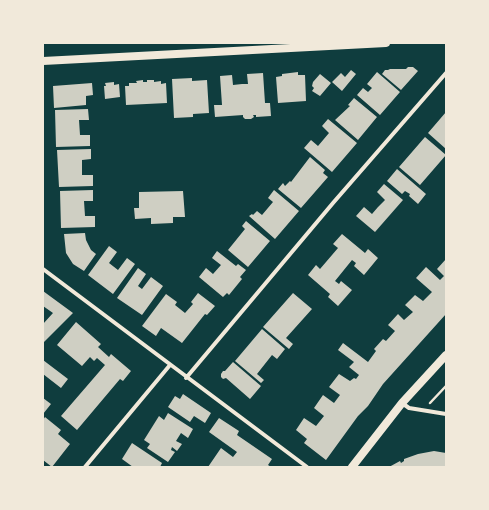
<svg xmlns="http://www.w3.org/2000/svg" width="489" height="510" font-family="Raleway,sans-serif">
<rect width="100%" height="100%" fill="#0f3d3e"/>
<path fill="#cfcfc3" d="M 408,67 L 413,67 L 418,71 L 401,90 L 382,74 L 385,70 L 388,70 L 390,69 L 406,69 Z
M 351,70 L 356,74 L 342,91 L 332,82 L 341,73 L 345,77 Z
M 298,72 L 298,75 L 305,75 L 306,101 L 278,103 L 276,77 L 282,76 L 282,74 Z
M 377,72 L 400,92 L 380,115 L 357,95 L 363,88 L 368,92 L 372,88 L 367,84 Z
M 263,73 L 265,103 L 270,103 L 271,116 L 256,117 L 256,115 L 253,115 L 254,117 L 251,119 L 245,119 L 243,117 L 243,115 L 215,117 L 214,105 L 222,105 L 220,76 L 232,75 L 233,85 L 242,84 L 248,84 L 247,74 Z
M 320,74 L 331,83 L 320,96 L 312,91 L 314,88 L 312,86 L 313,82 Z
M 192,78 L 192,81 L 207,80 L 209,113 L 193,114 L 193,117 L 174,118 L 172,79 Z
M 143,80 L 143,82 L 147,82 L 147,80 L 154,80 L 154,82 L 161,81 L 161,84 L 166,83 L 167,103 L 126,105 L 125,86 L 129,86 L 129,83 L 137,83 L 136,81 Z
M 114,82 L 114,85 L 119,84 L 120,97 L 105,99 L 104,86 L 106,86 L 105,83 Z
M 92,83 L 93,95 L 86,96 L 86,105 L 54,108 L 53,86 Z
M 354,98 L 377,117 L 358,140 L 335,120 L 350,106 L 348,105 Z
M 88,109 L 89,120 L 79,120 L 80,135 L 90,135 L 90,146 L 56,147 L 55,110 Z
M 446,112 L 446,149 L 428,133 Z
M 328,119 L 357,143 L 332,172 L 304,148 L 311,140 L 318,146 L 329,133 L 322,126 Z
M 425,137 L 446,155 L 420,185 L 399,167 Z
M 91,149 L 91,159 L 82,160 L 82,175 L 93,175 L 93,186 L 59,187 L 57,150 Z
M 310,157 L 325,170 L 323,173 L 328,177 L 301,208 L 278,189 L 283,183 L 285,186 L 290,181 L 291,182 Z
M 397,169 L 426,194 L 418,204 L 409,196 L 410,194 L 405,191 L 402,194 L 387,181 Z
M 384,184 L 403,200 L 375,232 L 356,216 L 364,207 L 372,214 L 378,207 L 385,200 L 377,192 Z
M 93,190 L 93,201 L 84,201 L 85,216 L 95,216 L 95,227 L 61,228 L 60,191 Z
M 274,190 L 299,211 L 275,239 L 249,216 L 252,214 L 253,215 L 257,211 L 262,215 L 273,202 L 268,198 Z
M 183,191 L 185,217 L 173,217 L 173,223 L 151,224 L 151,218 L 135,219 L 134,208 L 139,208 L 139,192 Z
M 246,221 L 270,241 L 248,267 L 228,250 L 245,229 L 242,226 Z
M 85,233 L 86,240 L 91,250 L 96,254 L 84,271 L 73,264 L 66,253 L 64,234 Z
M 342,234 L 365,253 L 368,249 L 378,258 L 364,275 L 354,266 L 356,263 L 352,260 L 335,281 L 339,284 L 341,281 L 352,290 L 338,306 L 328,297 L 330,294 L 308,275 L 316,265 L 320,269 L 338,248 L 333,244 Z
M 109,246 L 117,252 L 109,263 L 118,270 L 127,258 L 135,264 L 113,294 L 88,275 Z
M 217,251 L 236,266 L 238,264 L 246,270 L 240,277 L 242,279 L 229,295 L 227,293 L 223,297 L 199,277 L 206,268 L 213,274 L 221,265 L 212,258 Z
M 446,259 L 446,314 L 383,384 L 368,406 L 358,416 L 326,460 L 304,443 L 307,439 L 296,430 L 304,418 L 316,426 L 324,416 L 314,408 L 323,395 L 334,403 L 340,395 L 329,387 L 339,374 L 350,381 L 354,378 L 356,379 L 359,375 L 349,367 L 354,362 L 338,350 L 343,343 L 368,362 L 376,351 L 374,349 L 383,339 L 386,341 L 395,331 L 388,325 L 398,314 L 404,320 L 413,312 L 405,305 L 415,295 L 423,301 L 432,292 L 416,278 L 426,267 L 440,280 L 444,276 L 437,269 Z
M 138,268 L 146,274 L 138,286 L 142,289 L 151,277 L 163,286 L 142,315 L 117,298 Z
M 43,291 L 73,313 L 43,343 L 43,324 L 53,313 L 43,306 Z
M 198,293 L 215,306 L 207,315 L 205,314 L 182,343 L 161,328 L 156,336 L 142,326 L 166,294 L 177,302 L 175,305 L 185,313 L 193,304 L 191,302 Z
M 293,293 L 312,309 L 286,338 L 293,344 L 289,349 L 263,327 Z
M 76,322 L 101,344 L 98,347 L 109,357 L 111,354 L 131,371 L 123,381 L 120,379 L 77,430 L 61,416 L 105,365 L 97,358 L 94,361 L 90,357 L 82,366 L 57,345 Z
M 262,329 L 285,349 L 277,359 L 272,355 L 257,374 L 264,380 L 261,383 L 235,361 Z
M 43,360 L 68,379 L 61,388 L 43,374 Z
M 233,362 L 261,386 L 250,399 L 226,378 L 223,379 L 221,377 L 221,374 L 223,371 L 225,371 Z
M 183,394 L 211,413 L 205,423 L 194,416 L 190,422 L 168,407 L 175,396 L 180,399 Z
M 43,398 L 51,404 L 43,414 Z
M 168,413 L 193,429 L 188,438 L 181,433 L 176,441 L 182,444 L 177,451 L 172,447 L 171,450 L 175,452 L 168,462 L 147,448 L 150,444 L 144,440 L 159,416 L 164,420 Z
M 45,417 L 61,430 L 58,434 L 70,444 L 52,467 L 43,460 L 43,420 Z
M 219,418 L 239,431 L 237,435 L 272,459 L 268,465 L 271,467 L 208,467 L 221,448 L 233,457 L 237,452 L 209,432 Z
M 132,443 L 162,463 L 160,467 L 133,467 L 122,459 Z
M 434,451 L 446,453 L 446,467 L 389,467 L 400,461 L 401,463 L 404,461 L 404,459 L 418,454 Z"/>
<g fill="none" stroke-linecap="round" stroke-linejoin="round">
<path stroke="#f1e9da" stroke-width="2.5" d="M 430,403 L 446,386"/>
<path stroke="#f1e9da" stroke-width="4" d="M 43,269 L 307,467
M 186,378 L 333,203 L 446,73
M 402,403 L 409,408 L 446,414
M 85,467 L 170,365"/>
<path stroke="#f1e9da" stroke-width="8" d="M 43,61 L 386,43
M 352,467 L 402,403 L 446,355"/>
</g>
<rect width="489" height="510" fill="none" stroke="#f1e9da" stroke-width="88"/>
</svg>
